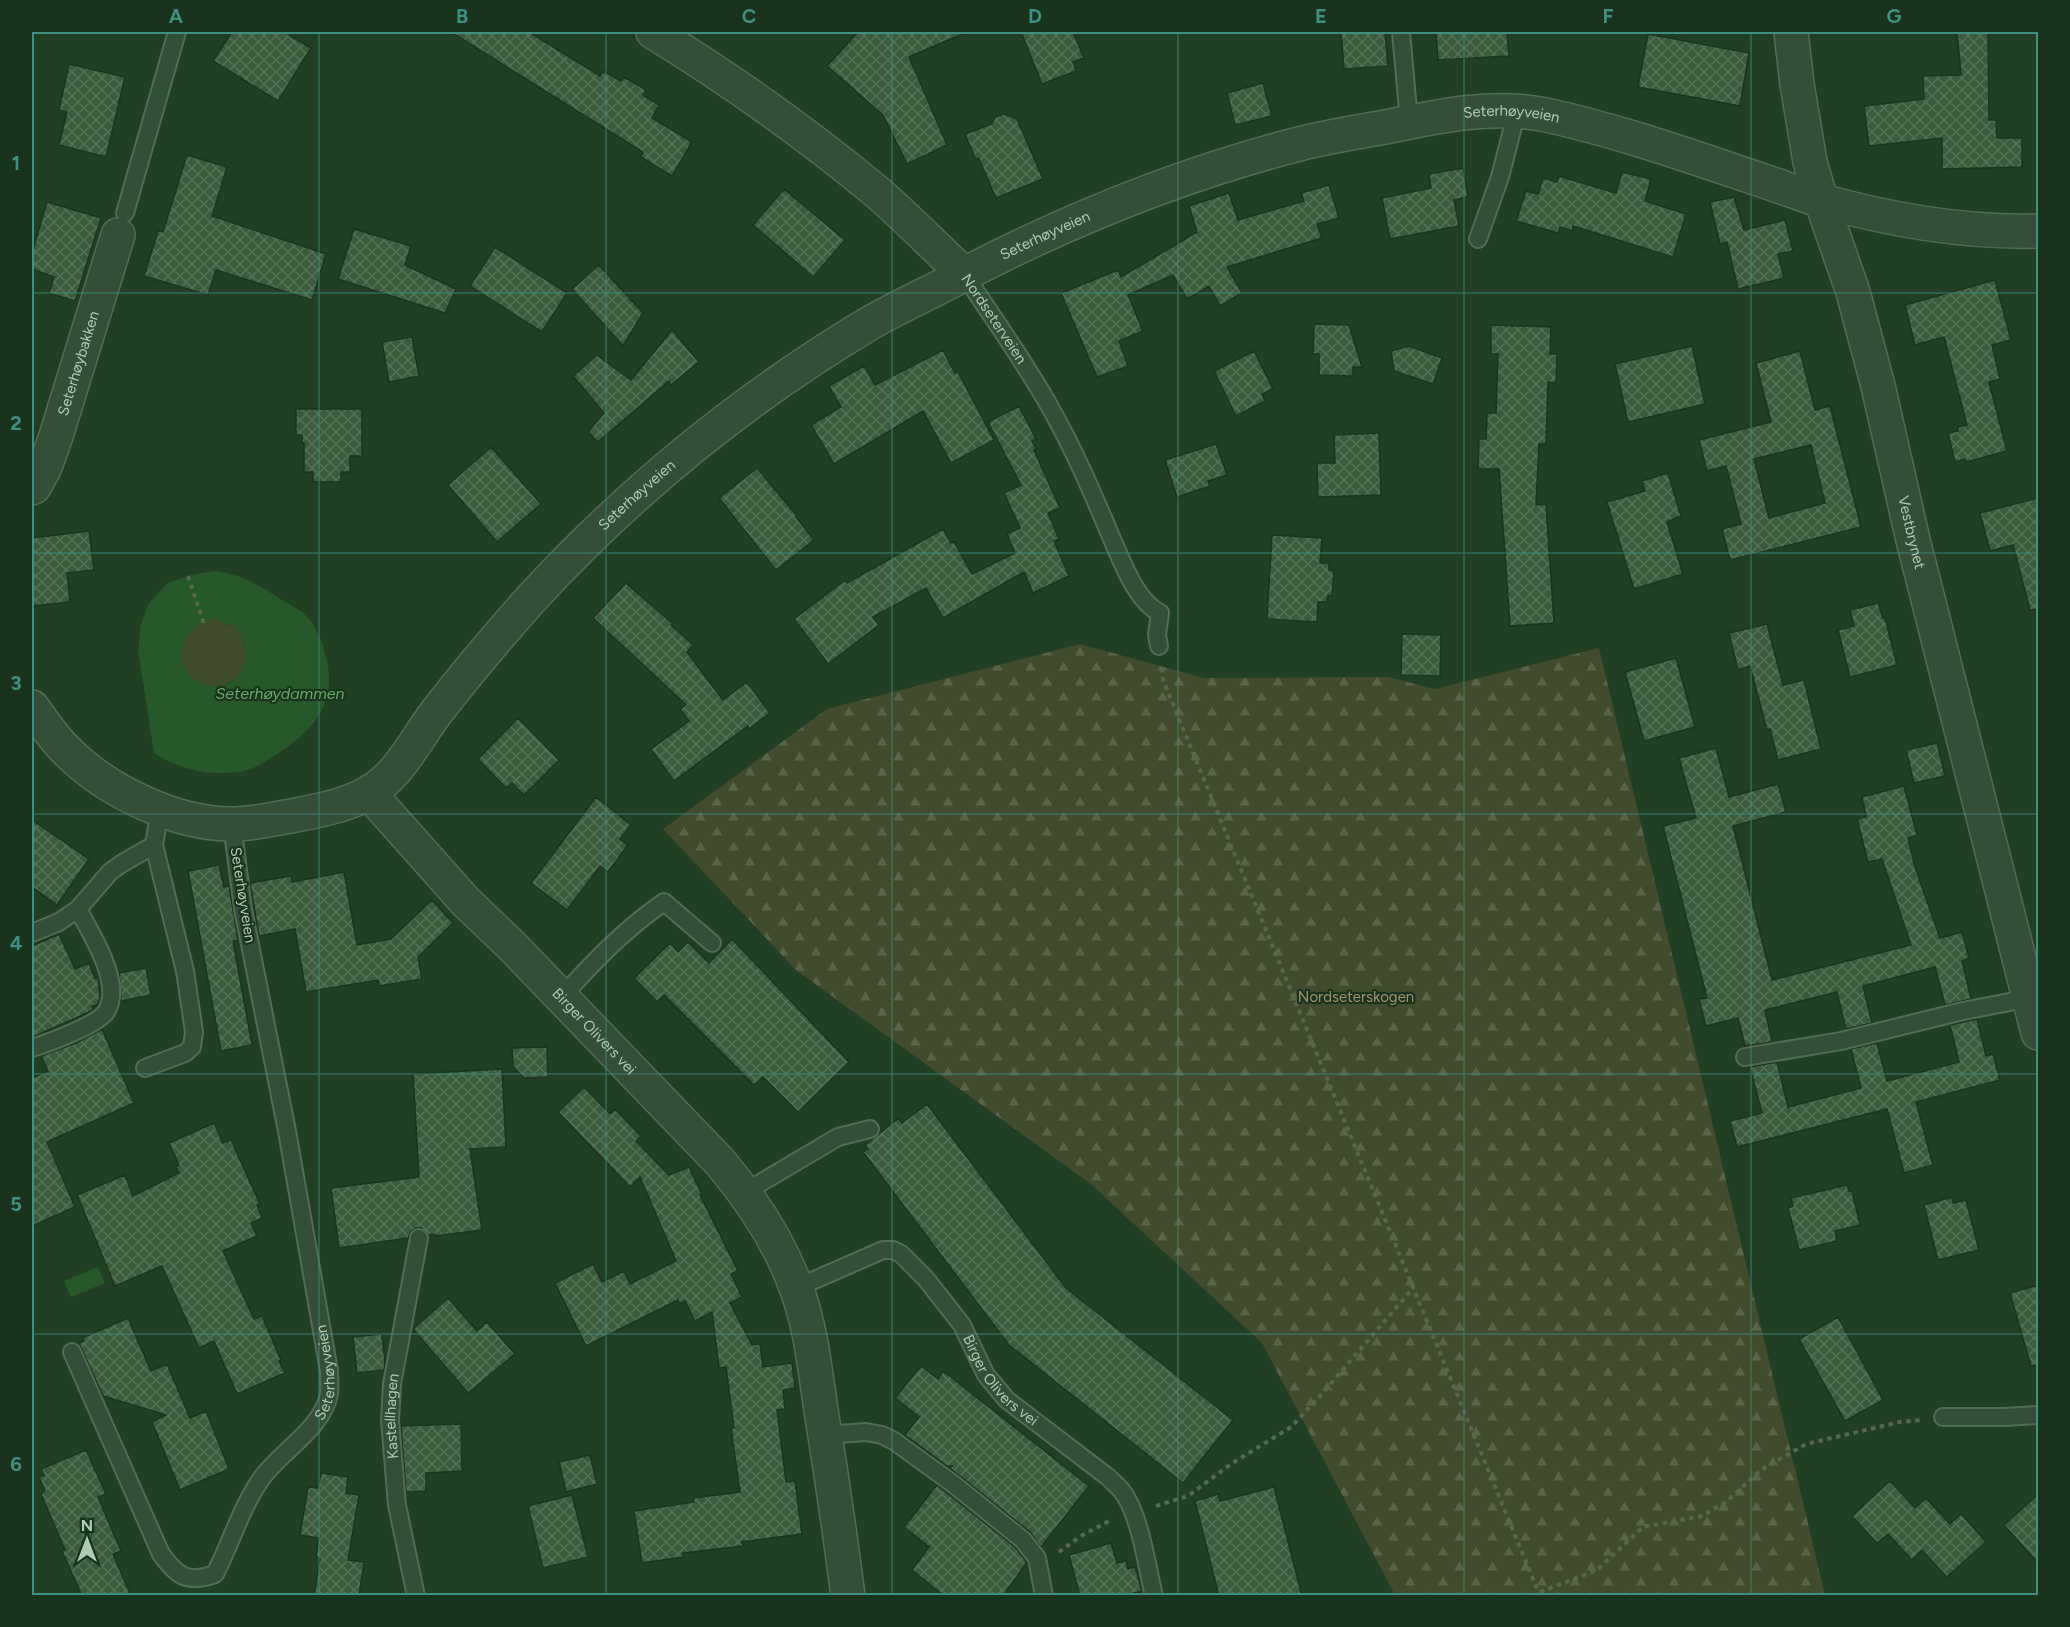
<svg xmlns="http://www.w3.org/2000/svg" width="2070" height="1627" font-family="Figtree,sans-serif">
<defs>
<pattern id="forest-firs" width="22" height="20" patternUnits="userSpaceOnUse" patternTransform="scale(1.5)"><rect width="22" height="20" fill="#414b2e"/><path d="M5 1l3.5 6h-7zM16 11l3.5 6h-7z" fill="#5a644a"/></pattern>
<pattern id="building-cross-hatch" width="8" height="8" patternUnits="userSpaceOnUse" patternTransform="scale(1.5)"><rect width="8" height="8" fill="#3a5c3c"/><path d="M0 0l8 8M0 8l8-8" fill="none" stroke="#547256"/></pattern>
</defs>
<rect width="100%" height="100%" fill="#213f22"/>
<path fill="#414b2e" d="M 214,618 L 231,626 L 231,624 L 234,623 C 237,631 242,636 244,644 C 255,704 174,694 183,649 C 186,630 198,625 214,618 Z"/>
<path fill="url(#forest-firs)" d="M 1080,644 L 1204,678 L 1388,677 L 1435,689 L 1599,648 L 1825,1595 L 1395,1595 L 1262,1343 L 1092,1185 L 796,970 L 663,829 L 827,709 Z"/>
<path fill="#27582a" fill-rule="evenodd" d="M 214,571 C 241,574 258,584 280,599 C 290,605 303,611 310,620 C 317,629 322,642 325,653 C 339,700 316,729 277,754 C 265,762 252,771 237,772 C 207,776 179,769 154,753 L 138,650 L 141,624 L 149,603 L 168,583 L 192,575 ZM 214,618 L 232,626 L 231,624 L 234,623 C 237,631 242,636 244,644 C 255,704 174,694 183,649 C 186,630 198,625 214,618 Z
M 98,1267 L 105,1283 L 71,1297 L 64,1281 Z"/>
<path fill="url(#building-cross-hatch)" stroke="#1c351e" stroke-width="1.5" fill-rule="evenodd" d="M 232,32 L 284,32 L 311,48 L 278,101 L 213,61 Z
M 451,32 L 529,32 L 600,76 L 603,71 L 621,81 L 624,77 L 646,90 L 643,95 L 659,105 L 652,118 L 692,142 L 672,176 L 641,157 L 643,152 Z
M 858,32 L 967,32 L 909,57 L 947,145 L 907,164 L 883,115 L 827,66 Z
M 1021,32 L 1073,32 L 1084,58 L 1073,62 L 1076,71 L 1042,84 Z
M 1341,32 L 1385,32 L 1388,66 L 1344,69 Z
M 1436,32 L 1507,32 L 1509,56 L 1438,60 Z
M 1957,32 L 1988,32 L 1989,120 L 1996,120 L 1997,138 L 2022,138 L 2022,167 L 1942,169 L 1942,138 L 1869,146 L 1864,106 L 1924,99 L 1923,76 L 1961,75 Z
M 1648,34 L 1749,53 L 1740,106 L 1638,87 Z
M 69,64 L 125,77 L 106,157 L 59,145 L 67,112 L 59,110 Z
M 1263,83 L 1272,116 L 1235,125 L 1227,93 Z
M 1004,114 L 1017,119 L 1043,179 L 996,198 L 979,159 L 975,158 L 965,134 L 992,124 L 995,117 Z
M 187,155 L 227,167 L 212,216 L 326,254 L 312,300 L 216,270 L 208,295 L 144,276 L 158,231 L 163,232 Z
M 1463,168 L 1468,197 L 1454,200 L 1459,226 L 1390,239 L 1382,198 L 1431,188 L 1429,174 Z
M 1622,172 L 1651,179 L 1645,201 L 1686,214 L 1673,257 L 1573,226 L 1572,231 L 1560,227 L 1558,233 L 1516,221 L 1526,191 L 1538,194 L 1543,178 L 1557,182 L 1559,176 L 1616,193 Z
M 1329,185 L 1339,218 L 1317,224 L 1322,238 L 1227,267 L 1242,293 L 1220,306 L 1209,286 L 1187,299 L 1173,275 L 1128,295 L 1143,331 L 1119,341 L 1128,366 L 1097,377 L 1061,293 L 1118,270 L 1121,277 L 1197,232 L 1189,206 L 1229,193 L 1238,220 L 1304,201 L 1301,193 Z
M 784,189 L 845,240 L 813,277 L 753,225 Z
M 1734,197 L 1744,230 L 1785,220 L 1793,251 L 1778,254 L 1784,278 L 1738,289 L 1727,242 L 1720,244 L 1710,202 Z
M 47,202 L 101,218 L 75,301 L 49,293 L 54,277 L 32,269 L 32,253 Z
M 354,229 L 411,246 L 405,265 L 456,289 L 445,313 L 338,279 Z
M 495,247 L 567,293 L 542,332 L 470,286 Z
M 599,265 L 643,313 L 623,346 L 572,289 Z
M 1995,280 L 2011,340 L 1992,345 L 2000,379 L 1989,382 L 2007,451 L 1966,462 L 1965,459 L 1955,462 L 1948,433 L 1958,431 L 1958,427 L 1967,425 L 1944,337 L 1915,345 L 1905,305 Z
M 1314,324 L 1349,325 L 1362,367 L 1353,367 L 1353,376 L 1319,375 L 1319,354 L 1313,354 Z
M 1491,325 L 1551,327 L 1550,354 L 1557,354 L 1556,383 L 1548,382 L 1546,444 L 1539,444 L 1536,505 L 1546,504 L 1554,623 L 1510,626 L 1499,469 L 1478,469 L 1479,439 L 1486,439 L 1487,413 L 1496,413 L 1498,354 L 1491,354 Z
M 672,330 L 699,362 L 671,385 L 669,381 L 598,442 L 588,432 L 604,413 L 573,376 L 597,355 L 631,380 Z
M 412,337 L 419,376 L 389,382 L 382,342 Z
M 1409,346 L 1442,358 L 1433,384 L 1394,371 L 1391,351 Z
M 1692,346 L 1705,404 L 1628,422 L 1615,364 Z
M 943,350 L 955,373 L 958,372 L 994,440 L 951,463 L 923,411 L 834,464 L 811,425 L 841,407 L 829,386 L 864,366 L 875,385 Z
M 1254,351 L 1273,389 L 1262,394 L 1265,401 L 1236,416 L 1214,371 Z
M 1800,351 L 1815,410 L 1830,406 L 1861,527 L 1730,560 L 1722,529 L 1741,524 L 1726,466 L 1707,471 L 1699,440 L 1771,422 L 1756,363 ZM 1811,445 L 1825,503 L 1769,518 L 1754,459 Z
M 1019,406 L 1036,439 L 1032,441 L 1036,449 L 1034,450 L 1060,508 L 1048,513 L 1059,539 L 1054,541 L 1069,576 L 1033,593 L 1024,572 L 943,618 L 926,588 L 873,617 L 879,625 L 828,664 L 794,619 L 845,580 L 847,583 L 943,529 L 951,543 L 954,542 L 972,574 L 1015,553 L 1007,534 L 1020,528 L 1004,493 L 1021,485 L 988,422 Z
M 296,409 L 362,409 L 362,456 L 350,456 L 350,472 L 341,472 L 341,482 L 313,482 L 313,472 L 304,472 L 304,443 L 302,443 L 302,435 L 296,435 Z
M 1379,433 L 1381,495 L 1318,497 L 1317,463 L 1335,463 L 1334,435 Z
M 1216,444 L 1227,475 L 1208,481 L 1210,486 L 1177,497 L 1165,460 Z
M 491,447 L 541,504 L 497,542 L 448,485 Z
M 757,468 L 797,516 L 796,517 L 814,540 L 776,570 L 719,498 Z
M 1668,473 L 1681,516 L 1667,522 L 1683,574 L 1634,589 L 1607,502 L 1645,491 L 1642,481 Z
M 2038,498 L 2038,609 L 2030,610 L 2013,545 L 1990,551 L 1980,513 Z
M 89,531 L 94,570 L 67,573 L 70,602 L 32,606 L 32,538 Z
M 1272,535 L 1322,538 L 1320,563 L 1329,563 L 1329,570 L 1334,571 L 1333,583 L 1332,596 L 1328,595 L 1327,602 L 1318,602 L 1317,622 L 1267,619 Z
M 626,583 L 673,624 L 671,625 L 693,645 L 687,652 L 723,700 L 747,682 L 770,713 L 749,729 L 748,726 L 674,781 L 651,749 L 689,721 L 680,709 L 686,705 L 593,618 Z
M 1878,603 L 1883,618 L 1885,618 L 1897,665 L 1850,677 L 1838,630 L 1854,626 L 1850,610 Z
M 1767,624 L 1783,685 L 1804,680 L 1821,749 L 1778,760 L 1770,729 L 1767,730 L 1750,666 L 1738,670 L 1729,633 Z
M 1402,634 L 1441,635 L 1440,676 L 1401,675 Z
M 1676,658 L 1695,727 L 1644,741 L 1625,672 Z
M 518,718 L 559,760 L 524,795 L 512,783 L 506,788 L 478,759 Z
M 1937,743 L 1945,776 L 1914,783 L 1906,750 Z
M 1716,748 L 1729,797 L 1778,784 L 1786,812 L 1733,826 L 1772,980 L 1911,945 L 1882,859 L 1868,862 L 1857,819 L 1866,817 L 1862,797 L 1904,786 L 1917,835 L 1908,838 L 1915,867 L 1940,938 L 1962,932 L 1969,958 L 1962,961 L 1971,999 L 1945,1005 L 1935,967 L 1863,986 L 1872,1023 L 1846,1029 L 1837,992 L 1765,1010 L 1772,1042 L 1745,1046 L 1738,1018 L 1706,1026 L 1699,999 L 1707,998 L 1663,826 L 1696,818 L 1679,758 Z
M 596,797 L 631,825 L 620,839 L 628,845 L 608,872 L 600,866 L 567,910 L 531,883 Z
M 32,820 L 89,859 L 57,905 L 32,887 Z
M 219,865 L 224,887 L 229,886 L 238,940 L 233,941 L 252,1045 L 221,1051 L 188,871 Z
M 344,872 L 357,945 L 391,939 L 432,900 L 453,923 L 418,957 L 422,979 L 379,986 L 378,980 L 306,992 L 295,929 L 259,936 L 250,883 L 291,876 L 292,882 Z
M 59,934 L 75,969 L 89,963 L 95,978 L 98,977 L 100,998 L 97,1005 L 92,1006 L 93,1010 L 87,1013 L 33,1037 L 32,946 Z
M 732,939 L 849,1062 L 798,1112 L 763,1077 L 754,1085 L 664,995 L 657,1002 L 634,978 L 670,943 L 678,952 L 688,942 L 709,963 Z
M 146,968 L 151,995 L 121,1001 L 119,973 Z
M 1977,1019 L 1986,1056 L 1993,1054 L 2000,1080 L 1916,1102 L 1933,1165 L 1904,1173 L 1887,1109 L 1737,1147 L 1730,1121 L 1762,1113 L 1750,1067 L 1777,1062 L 1788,1107 L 1861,1088 L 1851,1049 L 1877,1043 L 1887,1081 L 1959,1062 L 1950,1025 Z
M 102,1029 L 134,1103 L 47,1142 L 75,1207 L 32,1226 L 32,1078 L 48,1071 L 41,1056 L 76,1043 Z
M 547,1047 L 548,1077 L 524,1078 L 513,1066 L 512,1048 Z
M 502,1069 L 506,1147 L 470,1149 L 482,1230 L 435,1236 L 434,1234 L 429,1235 L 421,1228 L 416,1228 L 411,1232 L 408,1238 L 339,1248 L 331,1188 L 419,1177 L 413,1074 Z
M 584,1087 L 610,1114 L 615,1109 L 641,1136 L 636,1141 L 669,1175 L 689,1167 L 702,1195 L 700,1195 L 738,1271 L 731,1274 L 742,1297 L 730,1303 L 752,1345 L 760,1344 L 763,1367 L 792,1363 L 795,1388 L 783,1390 L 785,1409 L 777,1410 L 786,1482 L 795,1481 L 802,1534 L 742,1542 L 743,1546 L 683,1553 L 683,1557 L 642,1563 L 634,1511 L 694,1502 L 693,1498 L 740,1492 L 731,1428 L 734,1428 L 726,1367 L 719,1368 L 712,1312 L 695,1321 L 685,1301 L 680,1304 L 678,1300 L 586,1346 L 555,1283 L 593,1264 L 602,1282 L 624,1271 L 630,1284 L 676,1261 L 640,1177 L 630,1187 L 558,1112 Z
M 927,1104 L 1066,1288 L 1233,1420 L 1183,1483 L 1009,1345 L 863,1152 L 868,1149 L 865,1145 L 899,1118 L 902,1123 Z
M 214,1123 L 223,1143 L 231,1140 L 260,1204 L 257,1205 L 262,1218 L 251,1223 L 257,1236 L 223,1251 L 254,1319 L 262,1316 L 281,1360 L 279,1361 L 285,1373 L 237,1394 L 214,1341 L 199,1348 L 162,1266 L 115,1286 L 77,1195 L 125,1175 L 133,1196 L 179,1173 L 176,1167 L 179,1165 L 169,1143 Z
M 1847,1185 L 1849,1191 L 1852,1191 L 1860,1225 L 1835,1231 L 1837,1241 L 1799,1250 L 1788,1208 L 1793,1206 L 1791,1198 Z
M 1952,1197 L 1953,1203 L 1966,1200 L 1979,1250 L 1938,1260 L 1924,1205 Z
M 2038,1285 L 2038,1365 L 2031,1366 L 2010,1293 Z
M 448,1298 L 477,1331 L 487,1322 L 515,1354 L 468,1393 L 413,1329 Z
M 1838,1317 L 1883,1400 L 1845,1421 L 1799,1339 Z
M 128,1318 L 151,1371 L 167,1364 L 190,1418 L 206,1411 L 229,1469 L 180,1490 L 152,1422 L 166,1415 L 103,1396 L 79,1343 L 84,1341 L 82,1338 Z
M 382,1334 L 385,1362 L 384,1370 L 357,1373 L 353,1337 Z
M 921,1366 L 938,1379 L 943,1371 L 951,1377 L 1089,1486 L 1041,1547 L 1030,1532 L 950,1468 L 952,1466 L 947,1466 L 905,1435 L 919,1417 L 895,1398 Z
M 461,1424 L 462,1471 L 426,1473 L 426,1491 L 406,1492 L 401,1426 Z
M 86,1450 L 106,1494 L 98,1497 L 121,1551 L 113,1554 L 131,1596 L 82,1596 L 62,1551 L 65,1550 L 41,1494 L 45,1491 L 39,1477 L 44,1475 L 41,1469 Z
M 590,1455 L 597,1484 L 566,1492 L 559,1462 Z
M 321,1473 L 348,1477 L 346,1493 L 359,1495 L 348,1560 L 364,1562 L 359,1596 L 314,1596 L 320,1558 L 316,1557 L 319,1538 L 300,1535 L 308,1487 L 318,1488 Z
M 1890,1481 L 1915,1508 L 1926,1498 L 1950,1524 L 1961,1514 L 1986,1542 L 1947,1577 L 1922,1550 L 1912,1560 L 1888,1534 L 1877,1543 L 1852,1516 Z
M 937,1485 L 1015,1547 L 1027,1562 L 1003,1596 L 944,1596 L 912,1570 L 929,1547 L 904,1527 Z
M 1274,1487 L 1302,1596 L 1219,1596 L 1195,1501 L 1218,1494 L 1220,1501 Z
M 2038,1494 L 2038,1563 L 2004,1525 Z
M 572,1495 L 588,1557 L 543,1568 L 528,1506 Z
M 1111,1543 L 1117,1563 L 1126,1561 L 1128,1569 L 1135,1567 L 1142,1591 L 1122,1596 L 1080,1596 L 1069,1555 Z"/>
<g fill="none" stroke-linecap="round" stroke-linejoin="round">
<g stroke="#536c55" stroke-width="20">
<g id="lane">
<path d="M 1401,32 L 1409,122"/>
<path d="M 125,213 L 177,32"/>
<path d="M 1478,239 L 1500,177 L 1517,111"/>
<path id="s1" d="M 964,274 C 993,318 1025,362 1051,409 C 1076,453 1095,499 1115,546 C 1125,569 1138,602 1160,613 L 1157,635 L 1159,646"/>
<path d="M 32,933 L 59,922 L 78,909 L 110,872 L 121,864 L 154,845"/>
<path d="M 562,997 C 593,962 625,929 664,902 L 712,943"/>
<path d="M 32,1048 C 48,1043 97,1025 106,1012 C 124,984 91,934 78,909"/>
<path d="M 1745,1057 L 1841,1041 L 1963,1011 L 2030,998"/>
<path d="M 145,1068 L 185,1053 L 192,1047 L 194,1032 L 185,971 L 154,845 L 160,810"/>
<path d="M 745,1192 L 838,1137 L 870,1129"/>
<path id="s2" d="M 796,1288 L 883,1250 L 893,1250 L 901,1254 L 926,1279 L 962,1325 L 986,1375 L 1007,1400 L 1108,1477 C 1113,1482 1118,1486 1122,1491 C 1140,1514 1147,1567 1154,1596"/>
<path id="s3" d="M 72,1352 L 161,1554 C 177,1576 187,1584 215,1574 C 231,1543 241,1508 261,1479 C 280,1452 323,1428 329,1394 C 330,1387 329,1378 329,1371 L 287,1131 L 243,909 L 232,824"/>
<path d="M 1943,1417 L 2005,1417 L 2038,1415"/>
<path d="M 825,1435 L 866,1432 L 882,1435 L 894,1441 L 952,1483 L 1023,1540 L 1037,1558 L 1044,1596"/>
<path id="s4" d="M 416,1596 L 397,1505 L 390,1420 L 392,1384 L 419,1238"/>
</g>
</g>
<g stroke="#536c55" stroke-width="36">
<g id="street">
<path d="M 653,32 C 731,80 806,133 877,192 C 907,218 935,247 964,274"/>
<path id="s5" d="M 1791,32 L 1797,84 L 1810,162 L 1821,200 L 1853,292 L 1878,386 L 1913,540 L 2038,1033"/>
<path id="s6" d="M 32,488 L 34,487 L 45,467 L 56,436 L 118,235"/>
<path id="s7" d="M 32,707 C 43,722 54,739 68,752 C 107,791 177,825 234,824 C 253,824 272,819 291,816 C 316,811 346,806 368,793 C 398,777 415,741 435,714 C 465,675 498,636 531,599 C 631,490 743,399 870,323 C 893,310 918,298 942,286 C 1054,226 1172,177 1295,145 C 1325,137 1356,132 1386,127 C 1438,116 1493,104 1546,115 C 1620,131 1695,158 1767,182 C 1785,188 1803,195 1822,201 C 1891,220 1967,233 2038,231"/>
<path id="s8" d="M 369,793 L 465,901 L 512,946 L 720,1162 C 752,1200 780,1242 797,1290 C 811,1328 815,1370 821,1410 C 831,1472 840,1534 848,1596"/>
</g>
</g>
<path stroke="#57684d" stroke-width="4" stroke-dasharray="4.5 4.5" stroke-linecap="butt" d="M 188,576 L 204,624
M 1162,668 L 1163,680 L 1540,1596
M 1156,1506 L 1188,1496 L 1231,1464 L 1291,1427 L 1320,1396 L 1414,1287
M 1059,1552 L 1081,1536 L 1111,1520
M 1540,1592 L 1597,1570 L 1643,1527 L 1702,1516 L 1726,1502 L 1761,1470 L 1806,1444 L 1900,1422 L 1921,1420"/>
<use href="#lane" stroke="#354e37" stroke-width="16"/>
<use href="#street" stroke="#354e37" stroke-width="33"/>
</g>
<path fill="none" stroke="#408f83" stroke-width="1.5" stroke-opacity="0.55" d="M 319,32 L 319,1596M 606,32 L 606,1596M 892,32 L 892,1596M 1178,32 L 1178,1596M 1464,32 L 1464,1596M 1751,32 L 1751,1596M 32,293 L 2038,293M 32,553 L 2038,553M 32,814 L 2038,814M 32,1074 L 2038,1074M 32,1334 L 2038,1334"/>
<g text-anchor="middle" stroke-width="4.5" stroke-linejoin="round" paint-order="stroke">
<g font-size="15" fill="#b1cab3" stroke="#1a331c">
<text dy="5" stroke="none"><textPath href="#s7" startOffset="1756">Seterhøyveien</textPath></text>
<text dy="5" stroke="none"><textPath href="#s7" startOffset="1270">Seterhøyveien</textPath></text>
<text dy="5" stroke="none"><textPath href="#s1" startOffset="54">Nordseterveien</textPath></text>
<text dy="5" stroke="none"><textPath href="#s6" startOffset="134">Seterhøybakken</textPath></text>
<text dy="5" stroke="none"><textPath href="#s7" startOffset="784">Seterhøyveien</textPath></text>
<text dy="5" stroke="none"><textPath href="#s5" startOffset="516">Vestbrynet</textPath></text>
<text transform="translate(243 895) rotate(81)" y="5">Seterhøyveien</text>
<text dy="5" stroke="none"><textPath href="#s8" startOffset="328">Birger Olivers vei</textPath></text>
<text dy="5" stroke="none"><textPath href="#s3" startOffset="522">Seterhøyveien</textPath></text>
<text dy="5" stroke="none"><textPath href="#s2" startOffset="276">Birger Olivers vei</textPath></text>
<text dy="5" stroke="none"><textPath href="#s4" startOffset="182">Kastellhagen</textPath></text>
</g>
<g font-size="15" fill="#a2936d" stroke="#1a331c">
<text x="1356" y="1002">Nordseterskogen</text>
</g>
<g font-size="16" font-style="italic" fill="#66ac69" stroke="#1a331c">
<text x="280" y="699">Seterhøydammen</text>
</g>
</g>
<rect width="2070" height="1627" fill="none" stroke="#1a331c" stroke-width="66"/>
<g transform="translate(87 1540)" stroke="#1a331c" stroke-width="4.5" paint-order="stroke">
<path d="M0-4.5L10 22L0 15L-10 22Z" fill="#b1cab3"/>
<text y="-9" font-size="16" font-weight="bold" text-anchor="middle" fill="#b1cab3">N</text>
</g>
<rect x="33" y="33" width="2004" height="1561" fill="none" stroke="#408f83" stroke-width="2"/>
<g font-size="20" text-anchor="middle" font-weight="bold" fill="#408f83">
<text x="176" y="23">A</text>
<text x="462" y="23">B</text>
<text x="749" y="23">C</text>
<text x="1035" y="23">D</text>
<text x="1321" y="23">E</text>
<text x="1608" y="23">F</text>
<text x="1894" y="23">G</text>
<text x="16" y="170">1</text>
<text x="16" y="430">2</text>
<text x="16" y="690">3</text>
<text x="16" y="950">4</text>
<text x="16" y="1211">5</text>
<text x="16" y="1471">6</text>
</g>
</svg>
